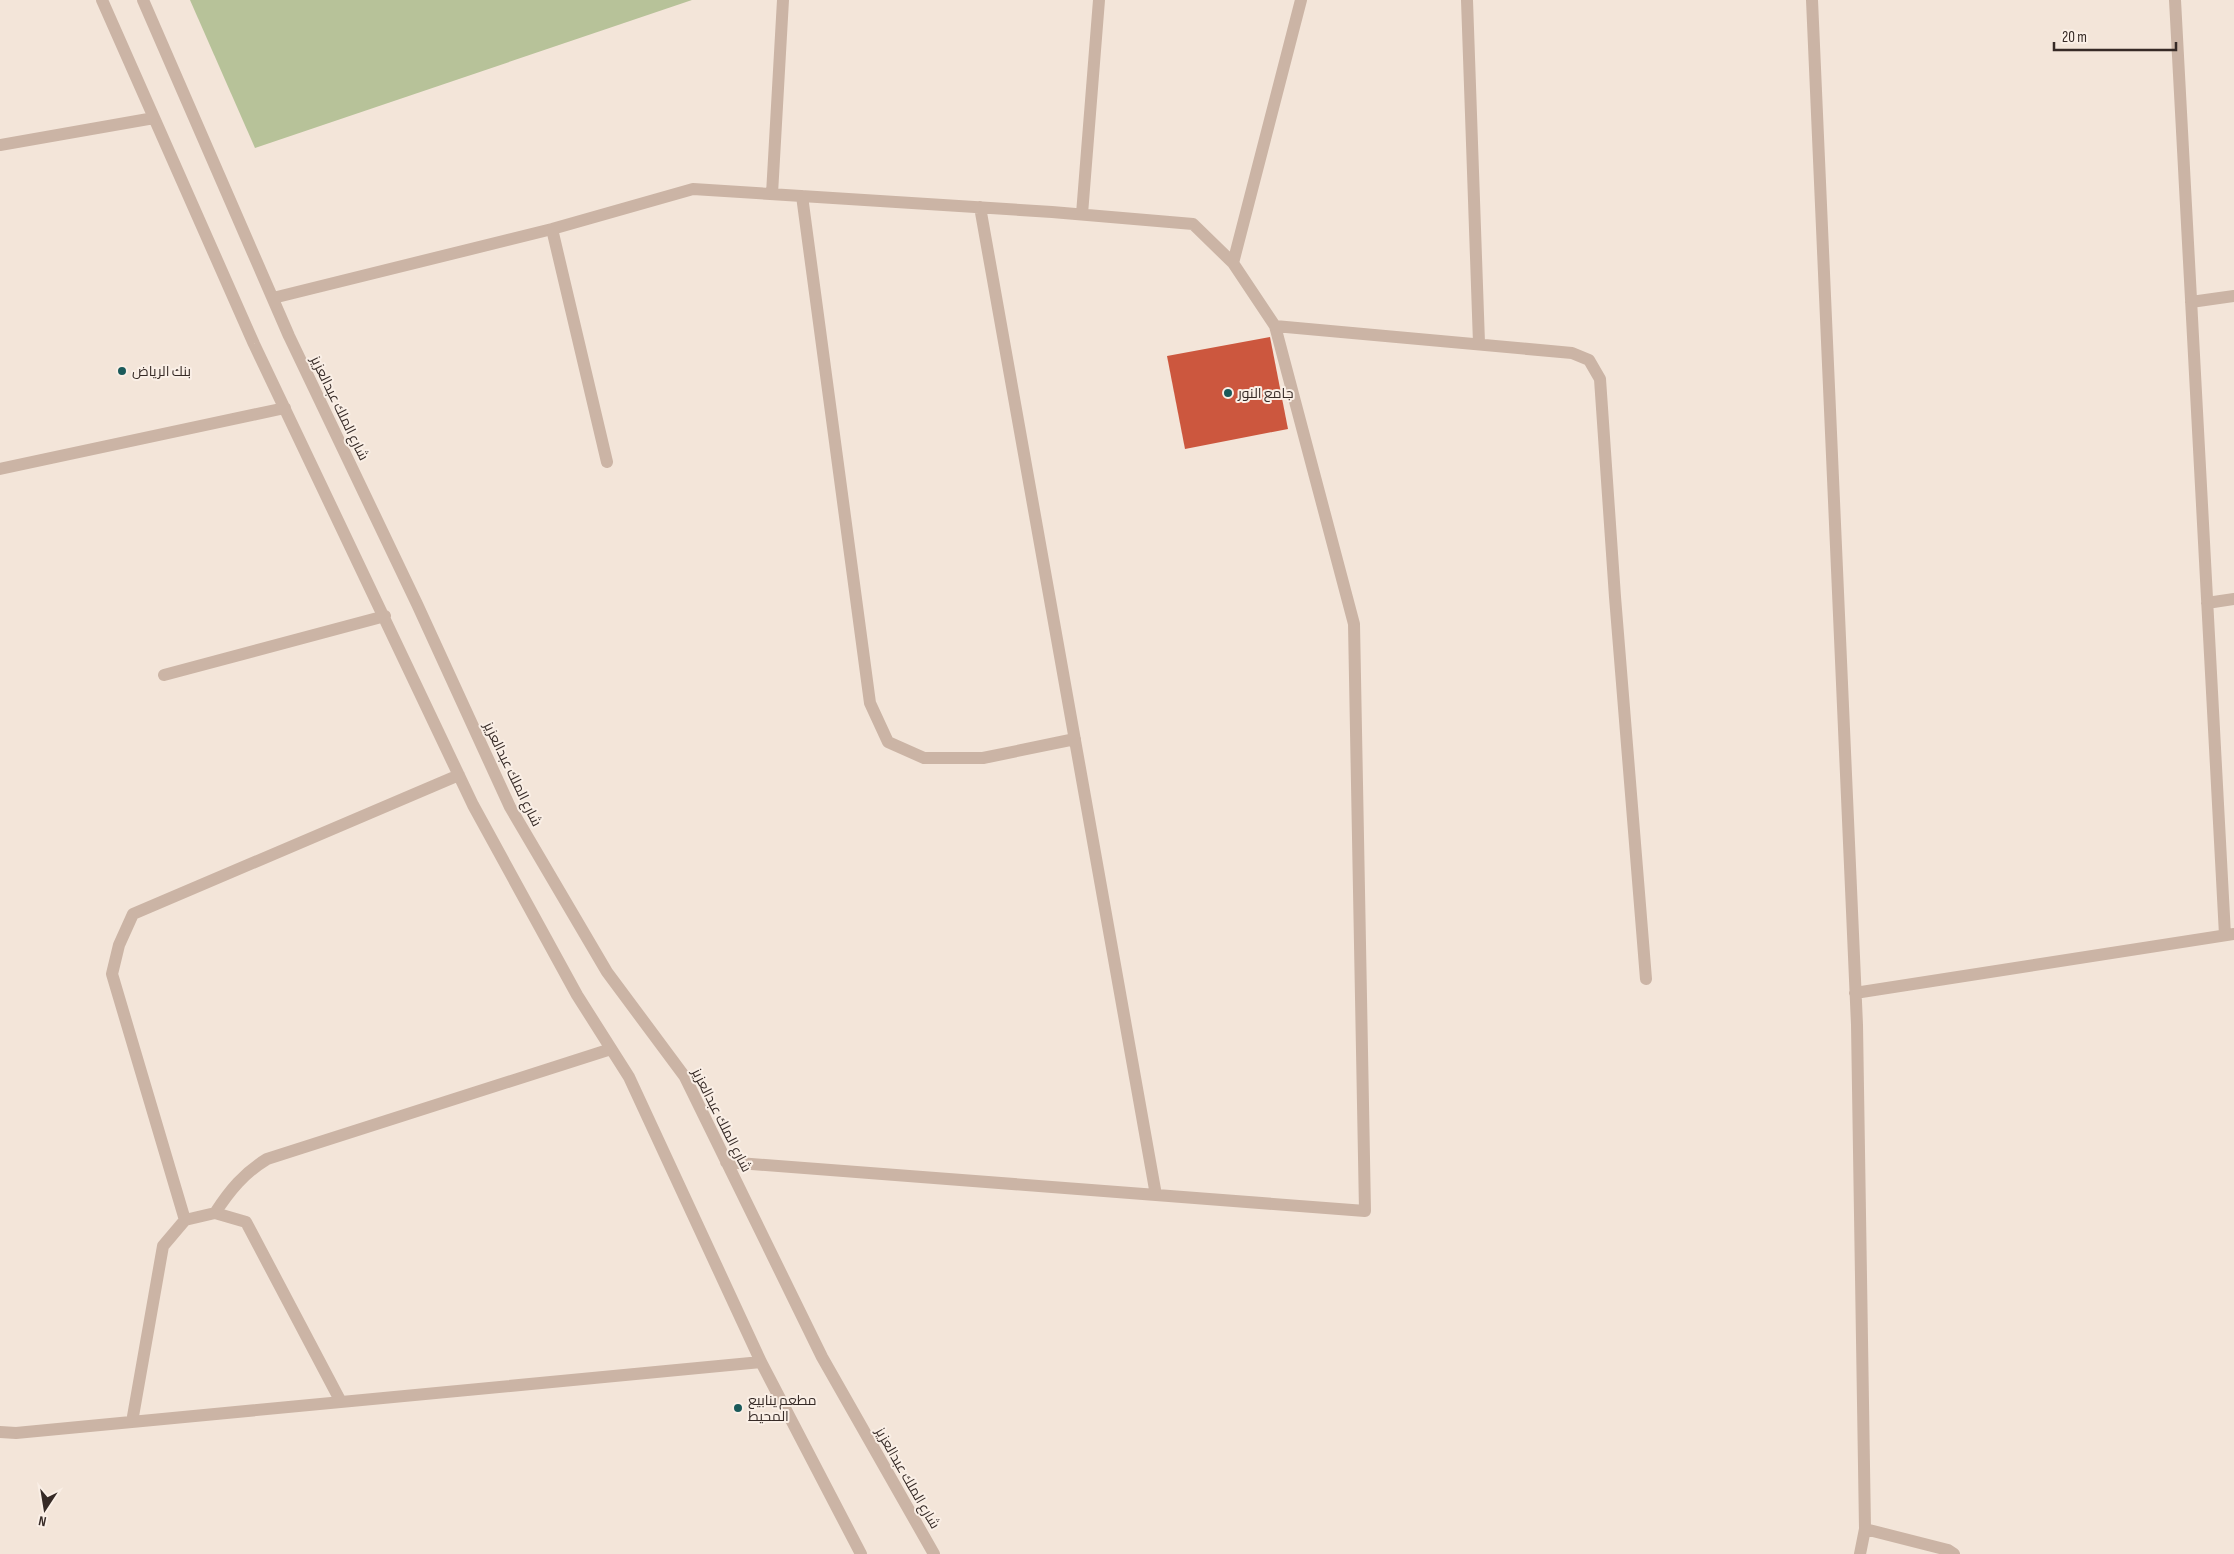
<svg xmlns="http://www.w3.org/2000/svg" width="2234" height="1554" font-family="'Sofia Sans Condensed',Cairo,sans-serif">
<rect width="100%" height="100%" fill="#f3e5d9"/>
<path fill="#b7c299" d="M 190,0 L 692,0 L 255,148 Z"/>
<path fill="#cc573e" d="M 1270,337 L 1288,429 L 1185,449 L 1167,356 Z"/>
<g fill="none" stroke-linecap="round" stroke-linejoin="round">
<path stroke="#cbb4a5" stroke-width="12" d="M 102,0 L 254,344 L 473,805 L 577,995 L 629,1077 L 761,1362 L 861,1554
M 143,0 L 289,336 L 417,604 L 510,807 L 607,972 L 685,1077 L 822,1357 L 934,1554
M 1467,0 L 1479,343
M 1812,0 L 1857,1025 L 1865,1529 L 1860,1554
M 2175,0 L 2225,935
M 0,145 L 154,118
M 772,194 L 783,0
M 802,196 L 870,703 L 888,742 L 924,758 L 983,758 L 1075,739
M 980,207 L 1156,1195
M 1082,214 L 1099,0
M 552,229 L 607,462
M 1233,263 L 1301,0
M 273,298 L 552,229 L 693,189 L 1052,212 L 1193,224 L 1233,263 L 1275,326 L 1354,624 L 1365,1211 L 726,1162
M 2191,302 L 2234,296
M 1275,326 L 1572,353 L 1589,360 L 1600,379 L 1615,597 L 1646,979
M 0,469 L 285,408
M 2207,603 L 2234,599
M 164,675 L 385,616
M 1855,993 L 2234,934
M 215,1213 C 230,1190 244,1173 267,1159 L 611,1049
M 185,1220 L 112,974 L 119,945 L 133,914 L 459,775
M 132,1422 L 163,1246 L 185,1220 L 215,1213 L 246,1222 L 341,1402
M 0,1432 L 16,1433 L 761,1362
M 1865,1529 L 1948,1550 L 1954,1554"/>
</g>
<g fill="#1a5a5a" stroke="#faefe6" stroke-width="2">
<circle cx="122" cy="371" r="5"/>
<circle cx="1228" cy="393" r="5"/>
<circle cx="738" cy="1408" r="5"/>
</g>
<g text-anchor="middle" stroke-width="4" stroke-linejoin="round" paint-order="stroke">
<g font-size="14" fill="#362a26" stroke="#faefe6" text-anchor="start">
<text x="132" y="376">بنك الرياض</text>
<text x="1238" y="398">جامع النور</text>
<text x="748" y="1405">مطعم ينابيع<tspan x="748" dy="16">المحيط</tspan></text>
</g>
<g font-size="14" fill="#362a26" stroke="#faefe6">
<text transform="translate(340 408) rotate(64)" y="5">شارع الملك عبدالعزيز</text>
<text transform="translate(513 774) rotate(64)" y="5">شارع الملك عبدالعزيز</text>
<text transform="translate(722 1120) rotate(63)" y="5">شارع الملك عبدالعزيز</text>
<text transform="translate(908 1478) rotate(60)" y="5">شارع الملك عبدالعزيز</text>
</g>
</g>
<g transform="translate(45 1509) rotate(192)" stroke="#faefe6" stroke-width="4" paint-order="stroke">
<path d="M0-4L9 19L0 12L-9 19Z" fill="#362a26"/>
<text y="-8" font-size="14" font-weight="bold" text-anchor="middle" fill="#362a26">N</text>
</g>
<path d="M2054 42v8h122v-8" fill="none" stroke="#362a26" stroke-width="2.5"/>
<text x="2062" y="42" font-size="15" fill="#362a26" stroke="#faefe6" stroke-width="4" paint-order="stroke">20 m</text>
</svg>
